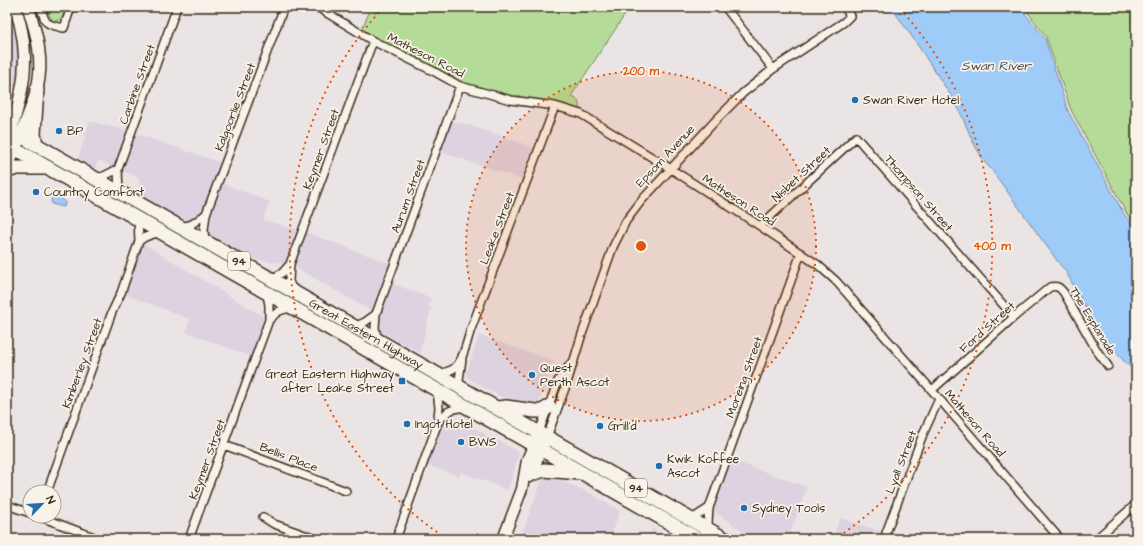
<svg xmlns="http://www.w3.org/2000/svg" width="1143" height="546" font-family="'Architects Daughter',sans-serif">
<rect width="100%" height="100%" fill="#ebe4e4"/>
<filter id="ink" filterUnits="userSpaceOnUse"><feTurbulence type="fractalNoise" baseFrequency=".025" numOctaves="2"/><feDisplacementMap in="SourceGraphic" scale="8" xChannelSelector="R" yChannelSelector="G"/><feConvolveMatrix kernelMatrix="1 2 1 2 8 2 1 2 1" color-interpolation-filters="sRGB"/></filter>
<g filter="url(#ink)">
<path fill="#ddd2e0" d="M 7,7 L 12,7 L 18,30 L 20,58 L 19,80 L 12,108 L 7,122 Z
M 447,120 L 469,125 L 538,149 L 526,181 L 436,150 Z
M 90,121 L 131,132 L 225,164 L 219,182 L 270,202 L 263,220 L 302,231 L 394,265 L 388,282 L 431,298 L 428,307 L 431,308 L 420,353 L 382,332 L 376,314 L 290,264 L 243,258 L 200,231 L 139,195 L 139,178 L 98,160 L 95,169 L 78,159 Z
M 139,241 L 269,320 L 255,358 L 186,332 L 190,319 L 121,293 Z
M 479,335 L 554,361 L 538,406 L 522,404 L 501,397 L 490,391 L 467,377 L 466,374 Z
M 437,416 L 455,418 L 516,450 L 519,454 L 508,490 L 461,472 L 459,476 L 424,464 Z
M 726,458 L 807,487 L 788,539 L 754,539 L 709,508 Z
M 546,476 L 555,478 L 592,494 L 620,511 L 610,539 L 520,539 L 542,479 Z
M 840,518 L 886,533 L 884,539 L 832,539 Z
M 652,529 L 670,539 L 648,539 Z"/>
<path fill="#b4dc98" stroke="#78835b" d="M 47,7 L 66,7 L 62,18 L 54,22 L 49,15 Z
M 371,7 L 630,7 L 571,96 L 578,100 L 581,114 L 460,86 L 360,33 L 369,13 Z
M 1024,7 L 1136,7 L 1136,225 L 1127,214 L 1071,110 L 1046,37 Z"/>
<path fill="#9fcbf9" stroke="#778ba1" d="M 891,7 L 1020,7 L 1045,39 L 1068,111 L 1124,214 L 1136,230 L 1136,373 L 1120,357 L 1099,333 L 1065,270 L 1061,266 L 991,169 L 985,163 L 973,142 L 957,105 L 915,41 Z
M 53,196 C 59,195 63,198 65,203 L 64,207 L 52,204 L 51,200 Z"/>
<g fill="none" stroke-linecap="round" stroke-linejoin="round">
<g stroke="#3b2a1e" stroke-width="10">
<path id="street" d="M 41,7 C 45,25 46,24 64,28 L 71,7
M 317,7 L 373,41 L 433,71 L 460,86 L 511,100 L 555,106 L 581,114 L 671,169 L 760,226 L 818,265 L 836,281 L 929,387 L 1060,539
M 725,7 L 773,69
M 96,178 L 104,176 L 118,169
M 119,192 L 118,169 L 177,7
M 760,226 L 856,137 L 1014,317
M 182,227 L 192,224 L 206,214
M 139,241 L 145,237 L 160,232
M 205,241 L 204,230 L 206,214 L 284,7
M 271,279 L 282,273 L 290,264
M 293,291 L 289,281 L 290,264 L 373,41
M 269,320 C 278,311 279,310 291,308
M 354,327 L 365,322 L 376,314
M 378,340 L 375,328 L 376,314 L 460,86
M 438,374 C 442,373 448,372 453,369 C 463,363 467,340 471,329 L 555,106
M 460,387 L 459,380 L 462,359
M 932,390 L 1014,317 L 1050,287 C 1058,285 1060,288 1064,293 L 1097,351 L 1108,366
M 437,424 C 447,410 448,410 465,407
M 539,432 L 558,381 L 571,363
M 547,437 L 567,383 L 581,337 L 613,247 L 626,221 L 642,200 L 717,119 L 743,93 L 773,69 L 844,22 L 850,16 L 845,7
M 224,445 L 346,491
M 47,492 L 112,312 L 121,293 L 139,241 L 138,219
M 7,505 L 30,513
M 38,516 L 99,539
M 263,517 L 274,524 L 316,539
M 690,518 L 695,517 L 709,508
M 710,530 L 708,523 L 709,508 L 801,253
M 886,533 L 923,434 L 939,399
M 189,539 L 269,320 L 269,305 L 267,294
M 396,539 L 437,425 L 439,408 L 437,390
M 1096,539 L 1136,504"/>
</g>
<g stroke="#3b2a1e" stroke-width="13">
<path id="secondary" d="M 7,171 L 15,150
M 530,477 L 544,444
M 503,539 L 522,489 L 527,460 L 536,439"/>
</g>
<g stroke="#3b2a1e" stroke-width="14">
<path id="primary" d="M 7,143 C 23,94 33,57 15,7
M 15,150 C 22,131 32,108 37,89 C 44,61 37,34 28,7"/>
</g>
<g stroke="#3b2a1e" stroke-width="16">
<g id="highway">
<path id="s1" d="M 7,128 L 725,539"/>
<path d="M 36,145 L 34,134 L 37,89"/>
<path d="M 7,147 L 24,154 L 698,539"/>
<path d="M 7,171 L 17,168 L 47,168"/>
<path d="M 498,408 L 506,407 L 535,411 L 542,411 L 549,407"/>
<path d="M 532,474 L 544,470 L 580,473"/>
</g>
</g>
<use href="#street" stroke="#f7f3e8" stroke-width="7"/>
<use href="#secondary" stroke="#f7f3e8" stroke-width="10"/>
<use href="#primary" stroke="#f7f3e8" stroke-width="11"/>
<use href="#highway" stroke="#f7f3e8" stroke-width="13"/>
</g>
</g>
<circle cx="641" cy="246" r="175" fill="#df570d" fill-opacity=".12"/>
<g fill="none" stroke="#df570d" stroke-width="2" stroke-dasharray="2 4">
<circle cx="641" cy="246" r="175"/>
<path d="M447 539A351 351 0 0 1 382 9M900 9A351 351 0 0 1 835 539"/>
</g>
<g fill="#1f6fb2" stroke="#f7f3e8" stroke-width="1.5">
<circle cx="855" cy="100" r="4"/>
<circle cx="59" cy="131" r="4"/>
<circle cx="36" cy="192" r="4"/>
<circle cx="532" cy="375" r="4"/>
<rect x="398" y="377" width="8" height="8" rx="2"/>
<circle cx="407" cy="424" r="4"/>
<circle cx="600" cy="426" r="4"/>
<circle cx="461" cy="442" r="4"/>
<circle cx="659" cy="466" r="4"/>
<circle cx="744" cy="508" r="4"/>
</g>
<g text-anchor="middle" stroke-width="3.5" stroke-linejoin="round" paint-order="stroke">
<g fill="#f7f3e8" stroke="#73665b" stroke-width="1">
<rect x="228" y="252" width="22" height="18" rx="3"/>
<rect x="625" y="479" width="22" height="18" rx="3"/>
</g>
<g font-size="11" font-weight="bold" fill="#3b2a1e">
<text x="239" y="265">94</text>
<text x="636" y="492">94</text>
</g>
<g font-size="12" fill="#3b2a1e" stroke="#f7f3e8">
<text transform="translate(426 55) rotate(27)" y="4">Matheson Road</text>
<text transform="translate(137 84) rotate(-70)" y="4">Carbine Street</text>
<text transform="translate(235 107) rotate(-69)" y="4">Kalgoorlie Street</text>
<text transform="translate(321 149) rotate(-70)" y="4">Keymer Street</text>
<text transform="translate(665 156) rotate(-47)" y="4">Epsom Avenue</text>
<text transform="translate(801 174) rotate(-43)" y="4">Nisbet Street</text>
<text transform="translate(919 193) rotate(49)" y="4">Thompson Street</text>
<text transform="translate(408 196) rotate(-70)" y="4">Aurum Street</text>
<text transform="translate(739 200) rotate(33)" y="4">Matheson Road</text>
<text transform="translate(497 228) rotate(-69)" y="4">Leake Street</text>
<text transform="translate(1093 321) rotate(59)" y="4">The Esplanade</text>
<text transform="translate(987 327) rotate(-42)" y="4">Ford Street</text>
<text dy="4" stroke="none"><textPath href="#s1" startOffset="414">Great Eastern Highway</textPath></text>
<text transform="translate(82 363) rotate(-70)" y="4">Kimberley Street</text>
<text transform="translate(744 377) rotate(-70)" y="4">Moreing Street</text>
<text transform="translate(975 423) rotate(49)" y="4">Matheson Road</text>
<text transform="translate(289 457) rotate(21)" y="4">Bellis Place</text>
<text transform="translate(207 459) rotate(-70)" y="4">Keymer Street</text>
<text transform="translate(901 462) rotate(-69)" y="4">Lyall Street</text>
</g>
<g font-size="12" fill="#3b2a1e" stroke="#f7f3e8" text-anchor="start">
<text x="863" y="104">Swan River Hotel</text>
<text x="67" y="135">BP</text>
<text x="44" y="196">Country Comfort</text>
<text x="540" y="372">Quest<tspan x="540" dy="14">Perth Ascot</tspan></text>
<text x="394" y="378" text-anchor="end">Great Eastern Highway<tspan x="394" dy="14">after Leake Street</tspan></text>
<text x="415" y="428">Ingot Hotel</text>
<text x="608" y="430">Grill'd</text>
<text x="469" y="446">BWS</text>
<text x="667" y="463">Kwik Koffee<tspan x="667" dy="14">Ascot</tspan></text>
<text x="752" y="512">Sydney Tools</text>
</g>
<g font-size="13" font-style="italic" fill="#545255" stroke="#f7f3e8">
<text x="996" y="70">Swan River</text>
</g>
</g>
<circle cx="641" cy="246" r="6" fill="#df570d" stroke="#f7f3e8" stroke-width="2"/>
<g font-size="12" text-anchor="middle" font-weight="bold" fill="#df570d" stroke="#f7f3e8" stroke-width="3.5" stroke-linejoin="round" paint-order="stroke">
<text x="641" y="75">200 m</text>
<text x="992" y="250">400 m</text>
</g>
<rect width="1143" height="546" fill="none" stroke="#f7f3e8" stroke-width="24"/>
<rect x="12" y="12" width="1119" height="522" fill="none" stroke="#3b2a1e" stroke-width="1.5" filter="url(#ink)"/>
<g transform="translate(42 504) rotate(65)"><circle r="19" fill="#f7f3e8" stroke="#aca397"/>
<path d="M0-3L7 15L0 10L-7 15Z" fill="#1f6fb2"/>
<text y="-6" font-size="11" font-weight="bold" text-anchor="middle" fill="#3b2a1e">N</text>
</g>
</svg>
